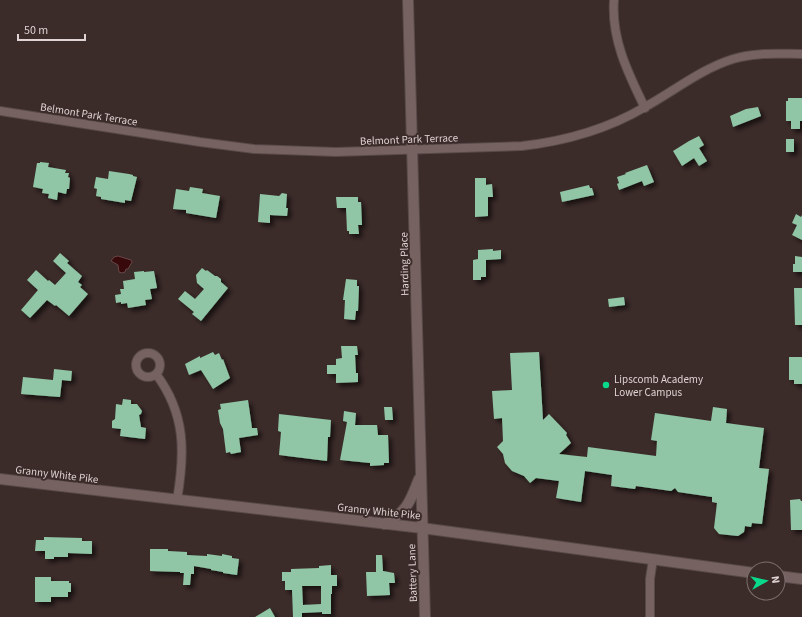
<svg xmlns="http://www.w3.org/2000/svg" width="802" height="617" font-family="'Source Sans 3',sans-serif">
<defs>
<filter id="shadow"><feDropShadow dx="3.5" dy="3.5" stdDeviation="2" flood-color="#0009"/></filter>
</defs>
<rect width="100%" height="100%" fill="#3b2b29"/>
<path fill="#37090b" stroke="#694647" d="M 118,256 L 131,260 L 132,262 L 128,269 L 126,269 L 125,272 L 122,273 L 119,272 L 118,265 L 111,261 L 114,257 Z"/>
<path fill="#90c6a6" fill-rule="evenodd" filter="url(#shadow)" d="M 788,98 L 802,98 L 802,121 L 800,121 L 800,129 L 791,129 L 791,121 L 786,121 L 786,101 L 788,101 Z
M 758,107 L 761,116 L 733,127 L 730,116 L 746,109 Z
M 699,136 L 704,145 L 699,148 L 707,161 L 699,166 L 694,158 L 682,166 L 673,151 L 689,141 Z
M 786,139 L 794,139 L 794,152 L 786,152 Z
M 40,162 L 49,163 L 48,167 L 66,170 L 65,173 L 69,173 L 68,177 L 70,178 L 69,189 L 67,189 L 66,194 L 58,192 L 57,200 L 48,198 L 49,194 L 42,193 L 43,189 L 33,187 L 37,163 L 40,163 Z
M 647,165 L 654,182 L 644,186 L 642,181 L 619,190 L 617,184 L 619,183 L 617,177 L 626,174 L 625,173 Z
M 109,171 L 129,174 L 133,175 L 133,176 L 137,177 L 131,201 L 125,200 L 125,203 L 101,199 L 101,197 L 96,196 L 97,189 L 94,188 L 96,177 L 108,179 Z
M 475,178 L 486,178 L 486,185 L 492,184 L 493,197 L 488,197 L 488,216 L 475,217 Z
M 589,185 L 590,188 L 592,188 L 594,195 L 562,202 L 560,192 Z
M 190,187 L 203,189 L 202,193 L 220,196 L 216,218 L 186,213 L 186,210 L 173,209 L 176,189 L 189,191 Z
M 282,193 L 287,194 L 286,208 L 288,208 L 287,216 L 270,215 L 270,223 L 258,222 L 260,194 L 279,196 Z
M 336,197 L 358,197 L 358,202 L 361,202 L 362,225 L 358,225 L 359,234 L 349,234 L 349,231 L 347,231 L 346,208 L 337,208 Z
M 796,214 L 801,217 L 802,215 L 802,240 L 792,235 L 797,225 L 792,223 Z
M 493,249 L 493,251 L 501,250 L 501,259 L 486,260 L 486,277 L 481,277 L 481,280 L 473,280 L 473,260 L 478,259 L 478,250 Z
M 60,253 L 69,261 L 67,263 L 82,276 L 78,282 L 82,285 L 80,287 L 88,294 L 69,316 L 56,305 L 55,306 L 47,300 L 30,318 L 21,310 L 38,290 L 27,280 L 36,270 L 48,281 L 49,280 L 55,285 L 66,273 L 53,261 Z
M 795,256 L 802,257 L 802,272 L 793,272 L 793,264 L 795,264 Z
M 202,268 L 206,271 L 207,270 L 215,276 L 217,276 L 221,279 L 221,282 L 228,288 L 201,321 L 192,314 L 194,312 L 178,299 L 185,291 L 195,299 L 204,289 L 197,283 L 196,275 Z
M 144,271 L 144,272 L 154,271 L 157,288 L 150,289 L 152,299 L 145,300 L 146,305 L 128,308 L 127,303 L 121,304 L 121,302 L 116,303 L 115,295 L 121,294 L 120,289 L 124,289 L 123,281 L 135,279 L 134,272 Z
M 346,279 L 357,280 L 357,286 L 359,286 L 358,311 L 356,311 L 355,320 L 344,319 L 345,300 L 343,300 Z
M 794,288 L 802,288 L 802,325 L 795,325 Z
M 624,297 L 625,305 L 609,307 L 608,299 Z
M 341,346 L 357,346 L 358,355 L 355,355 L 356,373 L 358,373 L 358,382 L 336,383 L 336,374 L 327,374 L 327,365 L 336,365 L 336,359 L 342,358 Z
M 213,352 L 215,355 L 219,353 L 222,360 L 223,359 L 230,378 L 213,389 L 201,370 L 189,375 L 185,364 L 200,356 L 200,358 Z
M 539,352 L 543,420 L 549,414 L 567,433 L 566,435 L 571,443 L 559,454 L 587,457 L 588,447 L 656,456 L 657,441 L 651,440 L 655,413 L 711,421 L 713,407 L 727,409 L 726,423 L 764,428 L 759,468 L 769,469 L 762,524 L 752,523 L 751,527 L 745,526 L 744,532 L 738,536 L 719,534 L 714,528 L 717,503 L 712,502 L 712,497 L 678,492 L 675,488 L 671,491 L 636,486 L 635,489 L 611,486 L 612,475 L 585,471 L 581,502 L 556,498 L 559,481 L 536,478 L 530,483 L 524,476 L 512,471 L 505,463 L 503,454 L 497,447 L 503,441 L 502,418 L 494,419 L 492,391 L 512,390 L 510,353 Z
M 789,357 L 802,357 L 802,384 L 794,384 L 794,380 L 789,380 Z
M 54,369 L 72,371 L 71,381 L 62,380 L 60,397 L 21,394 L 23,377 L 53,380 Z
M 123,399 L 131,400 L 131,404 L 137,404 L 142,411 L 141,414 L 139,415 L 141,427 L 146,428 L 145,439 L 120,436 L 121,429 L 112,428 L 112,421 L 115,419 L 116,404 L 122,405 Z
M 248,400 L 252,428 L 257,428 L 258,435 L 239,438 L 241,452 L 231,454 L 230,452 L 226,453 L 223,429 L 220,423 L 218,410 L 221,409 L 220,404 Z
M 384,407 L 392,407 L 393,420 L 385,420 Z
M 344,411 L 356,413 L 355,425 L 377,425 L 378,435 L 388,435 L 389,463 L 384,463 L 384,465 L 370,466 L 370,463 L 340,460 L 347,422 L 343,421 Z
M 279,414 L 331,420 L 330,437 L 328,437 L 327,461 L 279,455 L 281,432 L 278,431 Z
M 800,499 L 801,501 L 802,501 L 802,530 L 791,530 L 790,500 Z
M 44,537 L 82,538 L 82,541 L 92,541 L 92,554 L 68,553 L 68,557 L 54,557 L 54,559 L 45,559 L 45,551 L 35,551 L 36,540 L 44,540 Z
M 150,549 L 168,549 L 168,551 L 187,552 L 187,555 L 207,556 L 207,554 L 222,556 L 222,554 L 232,556 L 232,558 L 239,559 L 237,575 L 223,573 L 223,572 L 211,570 L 211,569 L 194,566 L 194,574 L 191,574 L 190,585 L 183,585 L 184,573 L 180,573 L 180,572 L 150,571 Z
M 376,555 L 382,555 L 383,571 L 394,573 L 395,583 L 389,583 L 390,595 L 367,596 L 366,572 L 376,572 Z
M 331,565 L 331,575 L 337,575 L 337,586 L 332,586 L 332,594 L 331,594 L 331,614 L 322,614 L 322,612 L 302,613 L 302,617 L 293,617 L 292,590 L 285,590 L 285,581 L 282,581 L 282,572 L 291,572 L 291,569 L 319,568 L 319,566 ZM 302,586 L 321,586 L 321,604 L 303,605 Z
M 35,577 L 51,577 L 51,581 L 69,581 L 69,583 L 71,583 L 71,592 L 68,592 L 68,597 L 51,597 L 51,602 L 35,602 Z
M 270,608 L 275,617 L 255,617 Z"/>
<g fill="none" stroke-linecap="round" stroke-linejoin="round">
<g stroke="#574948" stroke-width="10">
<path id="minor" d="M 614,0 C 611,39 628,73 645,108
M 0,111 L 200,142 L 254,149 L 336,152 L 522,146 C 566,141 606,130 645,107 C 674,91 701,69 733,59 C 755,52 779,54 802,54
M136 365a12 12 0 1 1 24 0a12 12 0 1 1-24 0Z
M 156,374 C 186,414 185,453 177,500
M 650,617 L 650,579 L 653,559"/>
</g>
<g stroke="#574948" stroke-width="12">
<path id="secondary" d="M 408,0 L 425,617
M 0,479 L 422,528 L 754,573
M 384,524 C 407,512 410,502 419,479
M 778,576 L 802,579"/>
</g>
<use href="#minor" stroke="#756261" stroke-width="8"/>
<use href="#secondary" stroke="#756261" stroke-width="10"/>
</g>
<circle fill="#08d98b" stroke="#3b2b29" stroke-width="1.5" cx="606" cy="385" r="4"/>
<g text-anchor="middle" stroke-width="4" stroke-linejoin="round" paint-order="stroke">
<g font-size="11" fill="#dfd4d3" stroke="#3b2b29">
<text transform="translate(89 114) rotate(9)" y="4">Belmont Park Terrace</text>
<text transform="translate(409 139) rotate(-2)" y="4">Belmont Park Terrace</text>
<text transform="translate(404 264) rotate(-91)" y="4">Harding Place</text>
<text transform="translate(57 474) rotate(7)" y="4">Granny White Pike</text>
<text transform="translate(379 511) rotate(6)" y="4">Granny White Pike</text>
<text transform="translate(412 573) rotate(-92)" y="4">Battery Lane</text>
</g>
<g font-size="11" fill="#dfd4d3" stroke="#3b2b29" text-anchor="start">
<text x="614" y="383">Lipscomb Academy<tspan x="614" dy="13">Lower Campus</tspan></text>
</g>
</g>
<g transform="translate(766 581) rotate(82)"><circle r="19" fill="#3b2b29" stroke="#7d6f6d"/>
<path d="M0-3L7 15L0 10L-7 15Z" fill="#08d98b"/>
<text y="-6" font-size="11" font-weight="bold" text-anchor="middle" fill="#dfd4d3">N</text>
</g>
<path d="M18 34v6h67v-6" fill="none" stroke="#dfd4d3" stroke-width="2"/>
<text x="24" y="34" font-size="12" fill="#dfd4d3" stroke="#3b2b29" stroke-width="3" paint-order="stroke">50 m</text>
</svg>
